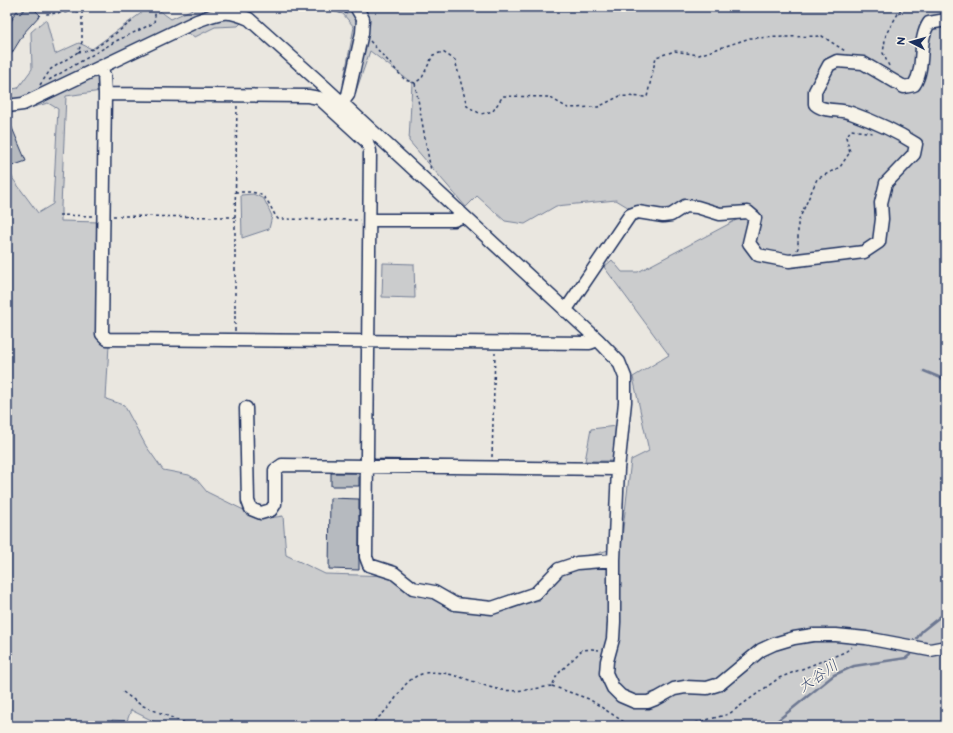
<svg xmlns="http://www.w3.org/2000/svg" width="953" height="733" font-family="'Balsamiq Sans','Klee One',sans-serif">
<rect width="100%" height="100%" fill="#eae7e0"/>
<filter id="ink" filterUnits="userSpaceOnUse"><feTurbulence type="fractalNoise" baseFrequency=".025" numOctaves="2"/><feDisplacementMap in="SourceGraphic" scale="8" xChannelSelector="R" yChannelSelector="G"/><feConvolveMatrix kernelMatrix="1 2 1 2 8 2 1 2 1" color-interpolation-filters="sRGB"/></filter>
<g filter="url(#ink)">
<path fill="#cbcccd" stroke="#737e96" d="M 144,7 L 161,7 L 160,11 L 171,19 L 197,7 L 254,7 L 252,12 L 238,26 L 215,27 L 195,37 L 177,28 L 95,66 L 101,91 L 66,96 L 61,206 L 61,221 L 99,222 L 98,338 L 109,345 L 106,399 L 124,405 L 146,446 L 163,470 L 189,475 L 197,480 L 207,492 L 262,519 L 283,516 L 286,555 L 325,574 L 392,576 L 493,612 L 540,600 L 560,565 L 621,546 L 631,460 L 649,451 L 633,377 L 669,355 L 604,267 L 612,260 L 622,272 L 638,272 L 742,217 L 692,208 L 641,215 L 616,200 L 556,206 L 525,224 L 505,221 L 477,196 L 466,207 L 409,141 L 412,83 L 370,51 L 356,91 L 343,84 L 354,27 L 343,14 L 316,7 L 946,7 L 946,726 L 159,726 L 159,724 L 131,710 L 127,721 L 112,720 L 113,726 L 7,726 L 7,165 L 13,179 L 38,213 L 53,204 L 58,109 L 48,103 L 7,114 L 7,90 L 18,88 L 32,69 L 31,32 L 46,19 L 55,54 L 79,43 L 92,49 L 144,11 Z
M 253,194 L 264,199 L 272,216 L 269,229 L 242,238 L 241,195 Z
M 383,263 L 414,264 L 415,298 L 382,297 Z
M 616,426 L 613,461 L 585,461 L 591,429 Z"/>
<g fill="none" stroke-linecap="round" stroke-linejoin="round">
<path stroke="#6d7892" stroke-width="2.5" d="M 924,371 L 946,380
M 917,638 L 922,631 L 946,612
M 607,723 L 614,726
M 768,726 L 777,721 L 834,675 L 854,666 L 906,658 L 911,654"/>
</g>
<path fill="#b6babf" stroke="#1b2f5e" d="M 26,7 L 32,7 L 40,15 L 22,35 L 23,35 L 7,61 L 7,28 L 13,18 L 12,17 L 17,11 L 20,14 Z
M 7,116 L 26,161 L 12,166 L 7,154 Z
M 331,473 L 359,473 L 359,486 L 331,486 Z
M 330,498 L 359,499 L 359,570 L 329,569 Z"/>
<g fill="none" stroke-linecap="round" stroke-linejoin="round">
<g stroke="#1b2f5e" stroke-width="15">
<path id="minor" d="M 99,68 L 104,75 L 105,94 L 102,334 L 107,339 L 590,343 L 598,340
M 105,94 L 308,96 L 319,98 L 367,142 L 370,151 L 366,557 L 369,565 L 394,573 L 413,588 L 434,592 L 455,604 L 492,608 L 536,593 L 559,569 L 577,563 L 614,560
M 342,103 L 348,95 L 362,33 L 363,19 L 356,7
M 7,106 L 23,104 L 197,21 C 219,13 225,8 249,19 L 326,88 L 598,340 L 619,362 L 625,377 L 625,402 L 618,469 L 614,560 L 614,622 L 613,639 L 607,661 L 606,673 L 613,688 L 621,696 L 635,702 L 648,702 L 658,698 L 674,689 L 685,687 L 707,688 L 720,684 L 761,650 L 774,644 L 794,638 L 813,635 L 836,635 L 866,638 L 930,650 L 946,647
M 370,220 L 454,220 L 464,216
M 565,311 L 630,215 L 638,212 L 663,216 L 671,215 L 685,206 L 697,207 L 720,214 L 748,212 L 755,218 L 749,243 L 758,255 L 789,261 L 864,252 L 879,242 L 882,219 L 881,203 L 886,183 L 914,154 L 916,144 C 896,131 873,121 851,113 C 839,108 825,113 815,104 L 815,91 L 829,65 L 837,61 L 863,63 L 904,87 L 914,85 C 926,67 917,41 929,23 L 946,20
M 246,408 L 248,501 L 251,509 L 261,513 L 271,510 L 275,504 L 275,470 L 282,465 L 618,469"/>
</g>
<path stroke="#1b2f5e" stroke-width="1.5" stroke-dasharray="3 3" stroke-linecap="butt" d="M 315,7 L 349,14
M 370,41 L 405,80 L 415,83 L 422,78 L 433,55 L 443,52 L 455,60 L 467,106 L 481,114 L 493,111 L 503,96 L 549,97 L 568,108 L 598,107 L 620,96 L 647,97 L 656,57 L 675,51 L 699,55 L 750,38 L 822,36 L 845,51
M 78,52 L 94,49 L 134,20
M 889,66 L 883,53 L 886,34 L 902,7
M 49,80 L 116,41 L 154,23 L 156,7
M 415,83 L 431,171
M 40,85 L 51,69 L 78,52 L 82,42 L 82,11 L 46,14
M 235,192 C 247,192 261,190 268,202 C 272,208 273,213 278,219 L 360,220
M 59,215 L 93,216
M 113,216 L 235,217
M 797,250 L 798,248 L 798,222 L 817,179 L 840,167 L 850,152 L 846,137 L 851,130 L 873,133
M 235,331 L 235,217 L 237,105
M 492,457 L 495,353
M 552,686 L 589,699 L 630,726
M 123,692 L 141,705 L 192,726
M 370,726 C 375,720 382,715 387,709 C 397,699 402,684 415,677 C 438,663 474,684 497,689 C 516,693 533,689 552,686 L 557,675 L 582,650 L 592,649 L 599,650
M 684,726 L 729,714 L 779,678 L 845,652 L 852,647"/>
<use href="#minor" stroke="#f7f3e8" stroke-width="12"/>
</g>
</g>
<g text-anchor="middle" stroke-width="3" stroke-linejoin="round" paint-order="stroke">
<g font-size="15" font-style="italic" fill="#445378" stroke="#f7f3e8">
<text transform="translate(818 676) rotate(-34)" y="5">大谷川</text>
</g>
</g>
<rect width="953" height="733" fill="none" stroke="#f7f3e8" stroke-width="24"/>
<rect x="12" y="12" width="929" height="709" fill="none" stroke="#1b2f5e" stroke-width="1.5" filter="url(#ink)"/>
<g transform="translate(911 42) rotate(276)" stroke="#f7f3e8" stroke-width="3" paint-order="stroke">
<path d="M0-3L7 15L0 10L-7 15Z" fill="#1b2f5e"/>
<text y="-6" font-size="11" font-weight="bold" text-anchor="middle" fill="#1b2f5e">N</text>
</g>
</svg>
